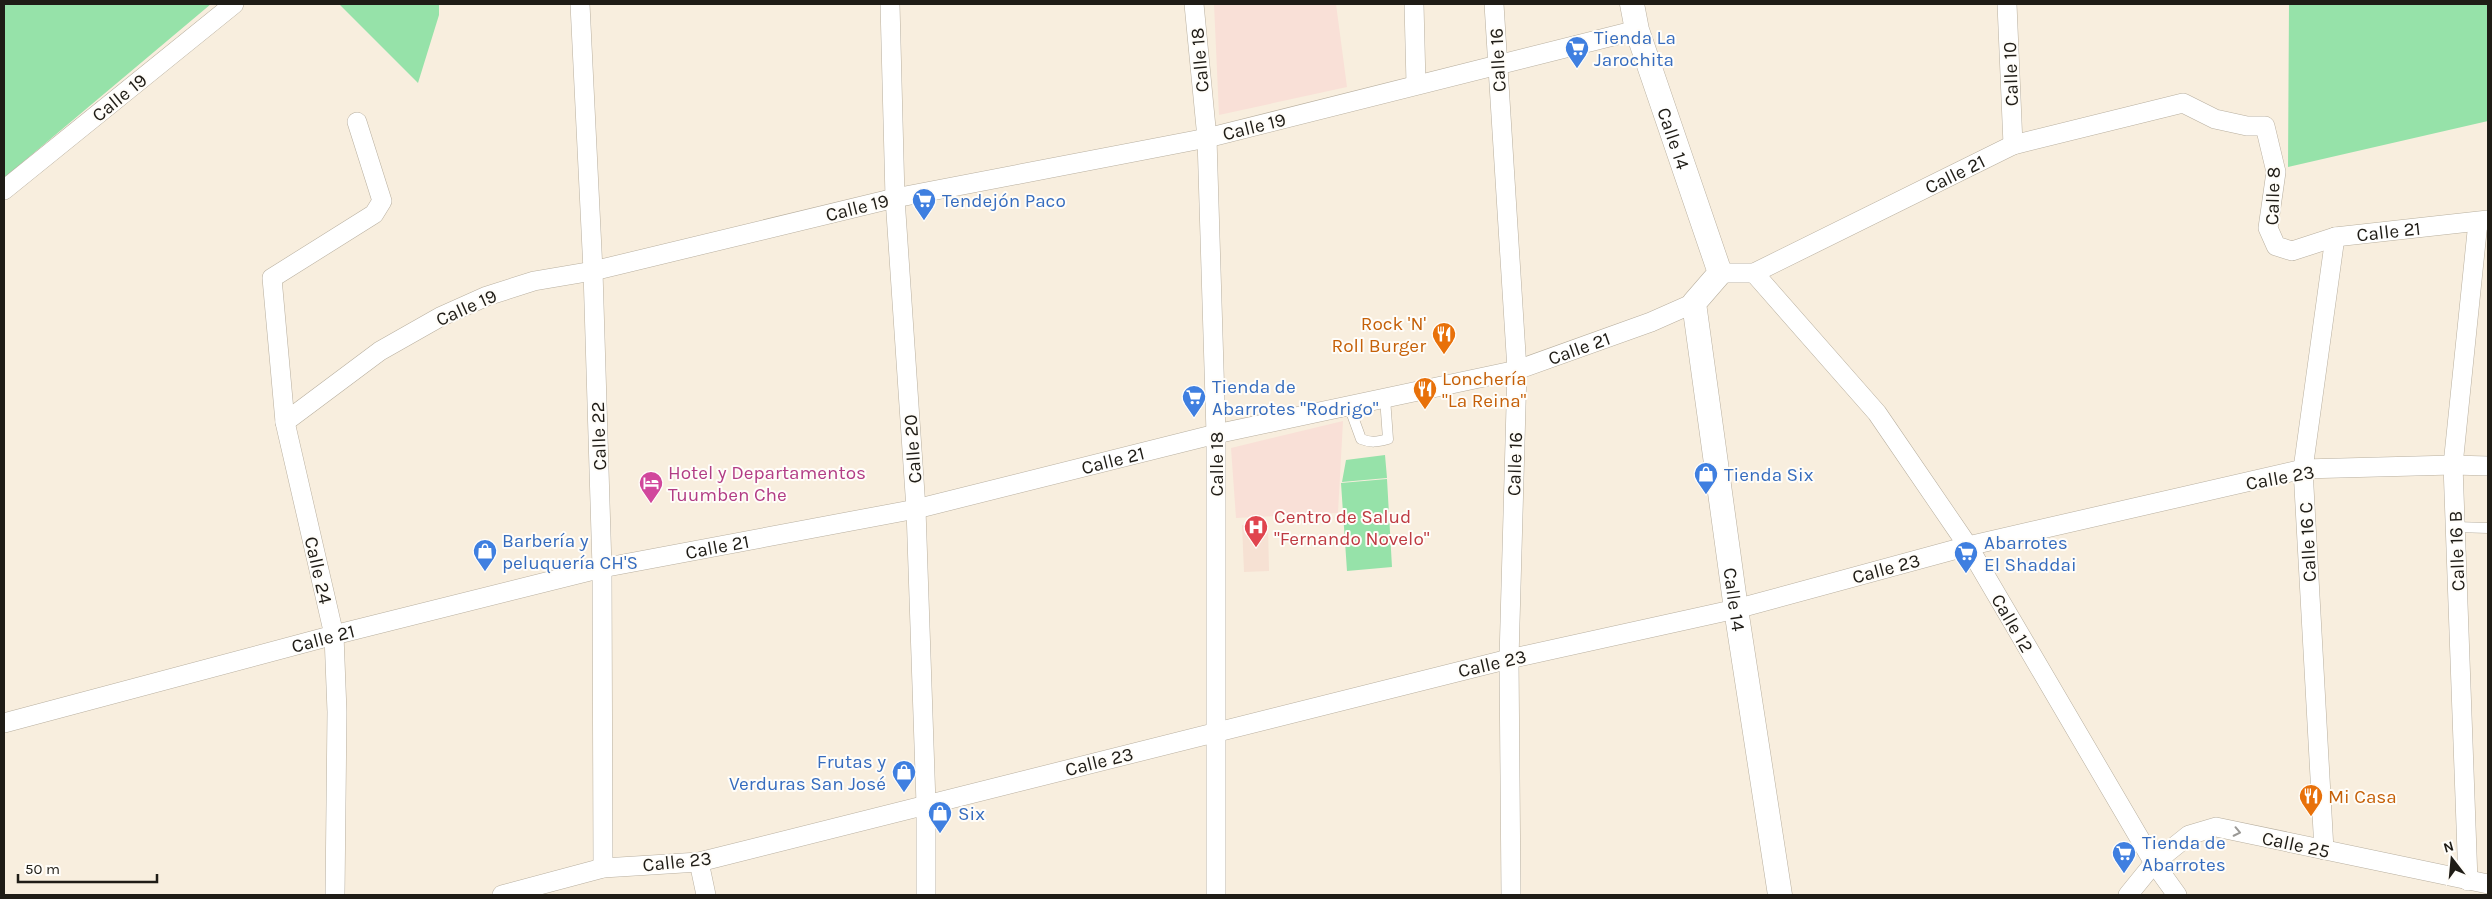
<svg xmlns="http://www.w3.org/2000/svg" width="2492" height="899" font-family="Karla,sans-serif">
<rect width="100%" height="100%" fill="#f8eede"/>
<path fill="#f9e0d7" d="M 1214,4 L 1336,4 L 1347,87 L 1219,115 Z
M 1343,421 L 1338,513 L 1236,518 L 1231,448 Z"/>
<path fill="#f6e1d3" d="M 1268,524 L 1269,571 L 1244,572 L 1242,525 Z"/>
<path fill="#96e2a9" d="M 4,4 L 211,4 L 4,178 Z
M 339,4 L 439,4 L 439,15 L 418,83 Z
M 2289,4 L 2488,4 L 2488,121 L 2288,167 Z
M 1385,455 L 1387,478 L 1342,482 L 1346,460 Z
M 1387,479 L 1392,567 L 1347,571 L 1341,483 Z"/>
<g fill="none" stroke-linecap="round" stroke-linejoin="round">
<g stroke="#b8af9f" stroke-width="11">
<path id="service" d="M 1349,406 L 1361,439 C 1371,443 1377,442 1388,439 L 1385,398
M 2456,527 L 2488,528"/>
</g>
<g stroke="#b8af9f" stroke-width="20">
<g id="minor">
<path d="M 580,4 L 593,271 L 602,568 L 603,868"/>
<path d="M 890,4 L 895,198 L 916,509 L 926,804 L 926,895"/>
<path d="M 1194,4 L 1207,138 L 1216,434 L 1216,895"/>
<path d="M 1414,4 L 1416,84"/>
<path d="M 1494,4 L 1517,370 L 1509,659 L 1511,895"/>
<path d="M 2007,4 L 2013,145"/>
<path d="M 4,190 L 234,4"/>
<path id="s1" d="M 1720,273 L 1754,273 L 2013,145 L 2183,103 L 2215,119 L 2247,126 L 2265,126 L 2276,172 L 2268,228 L 2276,246 L 2292,251 L 2335,237 L 2488,220"/>
<path d="M 1754,273 L 1877,413 L 1968,546 L 2154,863 L 2177,895"/>
<path d="M 285,422 L 380,351 L 440,317 L 487,296 L 534,281 L 593,271 L 895,198 L 1207,138 L 1637,30"/>
<path id="s2" d="M 4,723 L 334,635 L 602,568 L 916,509 L 1216,434 L 1517,370 L 1651,322 L 1694,303"/>
<path d="M 2324,850 L 2303,469 L 2335,237"/>
<path d="M 699,862 L 706,895"/>
<path d="M 2468,881 L 2453,465 L 2478,222"/>
<path d="M 335,895 L 337,712 L 334,635 L 285,422 L 272,278 L 374,214 L 382,201 L 357,122"/>
<path d="M 502,895 L 603,868 L 699,862 L 1509,659 L 1736,609 L 1968,546 L 2303,469 L 2453,465 L 2488,466"/>
<path d="M 2128,895 L 2154,863 L 2189,835 L 2216,827 L 2488,884"/>
</g>
</g>
<g stroke="#b8af9f" stroke-width="25">
<g id="tertiary">
<path id="s3" d="M 1632,4 L 1637,30 L 1720,273 L 1694,303 L 1736,609 L 1780,895"/>
</g>
</g>
<use href="#service" stroke="#fff" stroke-width="10"/>
<use href="#minor" stroke="#fff" stroke-width="19"/>
<use href="#tertiary" stroke="#fff" stroke-width="24"/>
</g>
<defs><path id="oneway-chevron" d="M-2-3.5L2.5 0L-2 3.5" fill="none" stroke-width="1.6" stroke-linecap="round" stroke-linejoin="round" transform="scale(1.25)"/></defs>
<use stroke="#9a9996" href="#oneway-chevron" transform="translate(2237 832) rotate(12)"/>
<defs>
<g id="supermarket-pin" transform="scale(1.25)"><path d="M0 17L-7.5 6A9.5 9.5 0 1 1 7.5 6Z" fill="#3f7fe0" stroke="#fffdf9"/><path d="M-6-5.5h2.5l.6 2H6L4.5 2H-2.5L-4.4-4H-6ZM-1.5 3.2a1.3 1.3 0 1 0 .1 0ZM3 3.2a1.3 1.3 0 1 0 .1 0Z" fill="#fff"/></g>
<g id="restaurant-pin" transform="scale(1.25)"><path d="M0 17L-7.5 6A9.5 9.5 0 1 1 7.5 6Z" fill="#e8710a" stroke="#fffdf9"/><path d="M-5-6h1v4h1v-4h1v4h1v-4h1v5L-1.5 .5V6h-2V.5L-5-1ZM5-6V6H3V1.5H1.5Q1.5-4 5-6Z" fill="#fff"/></g>
<g id="shop-pin" transform="scale(1.25)"><path d="M0 17L-7.5 6A9.5 9.5 0 1 1 7.5 6Z" fill="#3f7fe0" stroke="#fffdf9"/><path d="M-5-2.5h2.3a2.7 3.5 0 0 1 5.4 0H5L5.5 6h-11ZM-1.5-2.5h3a1.5 2.3 0 0 0-3 0Z" fill="#fff"/></g>
<g id="hotel-pin" transform="scale(1.25)"><path d="M0 17L-7.5 6A9.5 9.5 0 1 1 7.5 6Z" fill="#d1479c" stroke="#fffdf9"/><path d="M-6-4.5h1.5V1H6V5H4.5V3h-9V5H-6ZM-4 0a1.8 1.8 0 1 1 3.6 0ZM.5 0V-2.5h3Q6-2.5 6 0Z" fill="#fff"/></g>
<g id="hospital-pin" transform="scale(1.25)"><path d="M0 17L-7.5 6A9.5 9.5 0 1 1 7.5 6Z" fill="#e0444e" stroke="#fffdf9"/><path d="M-5-5h3v3.5h4V-5h3V5h-3V1.5h-4V5h-3Z" fill="#fff"/></g>
</defs>
<g fill-rule="evenodd">
<use href="#supermarket-pin" x="1577" y="48"/>
<use href="#supermarket-pin" x="924" y="200"/>
<use href="#restaurant-pin" x="1444" y="334"/>
<use href="#restaurant-pin" x="1425" y="389"/>
<use href="#supermarket-pin" x="1194" y="397"/>
<use href="#shop-pin" x="1706" y="474"/>
<use href="#hotel-pin" x="651" y="483"/>
<use href="#hospital-pin" x="1256" y="527"/>
<use href="#shop-pin" x="485" y="551"/>
<use href="#supermarket-pin" x="1966" y="553"/>
<use href="#shop-pin" x="904" y="772"/>
<use href="#restaurant-pin" x="2311" y="796"/>
<use href="#shop-pin" x="940" y="813"/>
<use href="#supermarket-pin" x="2124" y="853"/>
</g>
<g text-anchor="middle" stroke-width="4" stroke-linejoin="round" paint-order="stroke">
<g font-size="19" fill="#366cbe" stroke="#fffdf9" text-anchor="start">
<text x="1594" y="44">Tienda La<tspan x="1594" dy="22">Jarochita</tspan></text>
<text x="942" y="207">Tendejón Paco</text>
<text x="1212" y="393">Tienda de<tspan x="1212" dy="22">Abarrotes "Rodrigo"</tspan></text>
<text x="1724" y="481">Tienda Six</text>
<text x="502" y="547">Barbería y<tspan x="502" dy="22">peluquería CH'S</tspan></text>
<text x="1984" y="549">Abarrotes<tspan x="1984" dy="22">El Shaddai</tspan></text>
<text x="886" y="768" text-anchor="end">Frutas y<tspan x="886" dy="22">Verduras San José</tspan></text>
<text x="958" y="820">Six</text>
<text x="2142" y="849">Tienda de<tspan x="2142" dy="22">Abarrotes</tspan></text>
</g>
<g font-size="19" fill="#1f1c16" stroke="#fffdf9">
<text transform="translate(1199 60) rotate(-95)" y="7">Calle 18</text>
<text transform="translate(1497 60) rotate(-93)" y="7">Calle 16</text>
<text transform="translate(2010 74) rotate(-92)" y="7">Calle 10</text>
<text transform="translate(119 97) rotate(-39)" y="7">Calle 19</text>
<text transform="translate(1254 126) rotate(-14)" y="7">Calle 19</text>
<text dy="7" stroke="none"><textPath href="#s3" startOffset="141">Calle 14</textPath></text>
<text dy="7" stroke="none"><textPath href="#s1" startOffset="258">Calle 21</textPath></text>
<text transform="translate(2272 196) rotate(-88)" y="7">Calle 8</text>
<text transform="translate(857 207) rotate(-14)" y="7">Calle 19</text>
<text dy="7" stroke="none"><textPath href="#s1" startOffset="824">Calle 21</textPath></text>
<text transform="translate(466 307) rotate(-24)" y="7">Calle 19</text>
<text dy="7" stroke="none"><textPath href="#s2" startOffset="1620">Calle 21</textPath></text>
<text transform="translate(598 436) rotate(-92)" y="7">Calle 22</text>
<text transform="translate(912 449) rotate(-94)" y="7">Calle 20</text>
<text dy="7" stroke="none"><textPath href="#s2" startOffset="1140">Calle 21</textPath></text>
<text transform="translate(1216 464) rotate(-90)" y="7">Calle 18</text>
<text transform="translate(1514 464) rotate(-88)" y="7">Calle 16</text>
<text transform="translate(2280 477) rotate(-10)" y="7">Calle 23</text>
<text transform="translate(2307 542) rotate(-93)" y="7">Calle 16 C</text>
<text dy="7" stroke="none"><textPath href="#s2" startOffset="735">Calle 21</textPath></text>
<text transform="translate(2456 551) rotate(-92)" y="7">Calle 16 B</text>
<text transform="translate(1886 568) rotate(-15)" y="7">Calle 23</text>
<text transform="translate(319 570) rotate(77)" y="7">Calle 24</text>
<text dy="7" stroke="none"><textPath href="#s3" startOffset="622">Calle 14</textPath></text>
<text transform="translate(2013 623) rotate(60)" y="7">Calle 12</text>
<text dy="7" stroke="none"><textPath href="#s2" startOffset="330">Calle 21</textPath></text>
<text transform="translate(1492 663) rotate(-13)" y="7">Calle 23</text>
<text transform="translate(1099 761) rotate(-14)" y="7">Calle 23</text>
<text transform="translate(2296 844) rotate(12)" y="7">Calle 25</text>
<text transform="translate(677 861) rotate(-6)" y="7">Calle 23</text>
</g>
<g font-size="19" fill="#c56008" stroke="#fffdf9" text-anchor="start">
<text x="1426" y="330" text-anchor="end">Rock 'N'<tspan x="1426" dy="22">Roll Burger</tspan></text>
<text x="1442" y="385">Lonchería<tspan x="1442" dy="22">"La Reina"</tspan></text>
<text x="2328" y="803">Mi Casa</text>
</g>
<g font-size="19" fill="#b23c85" stroke="#fffdf9" text-anchor="start">
<text x="668" y="479">Hotel y Departamentos<tspan x="668" dy="22">Tuumben Che</tspan></text>
</g>
<g font-size="19" fill="#be3a42" stroke="#fffdf9" text-anchor="start">
<text x="1274" y="523">Centro de Salud<tspan x="1274" dy="22">"Fernando Novelo"</tspan></text>
</g>
</g>
<rect width="2492" height="899" fill="none" stroke="#1f1c16" stroke-width="10"/>
<g transform="translate(2452 859) rotate(344)" stroke="#fffdf9" stroke-width="4" paint-order="stroke">
<path d="M0-4L9 19L0 12L-9 19Z" fill="#1f1c16"/>
<text y="-8" font-size="14" font-weight="bold" text-anchor="middle" fill="#1f1c16">N</text>
</g>
<path d="M18 874v8h139v-8" fill="none" stroke="#1f1c16" stroke-width="2.5"/>
<text x="25" y="874" font-size="15" fill="#1f1c16" stroke="#fffdf9" stroke-width="4" paint-order="stroke">50 m</text>
</svg>
